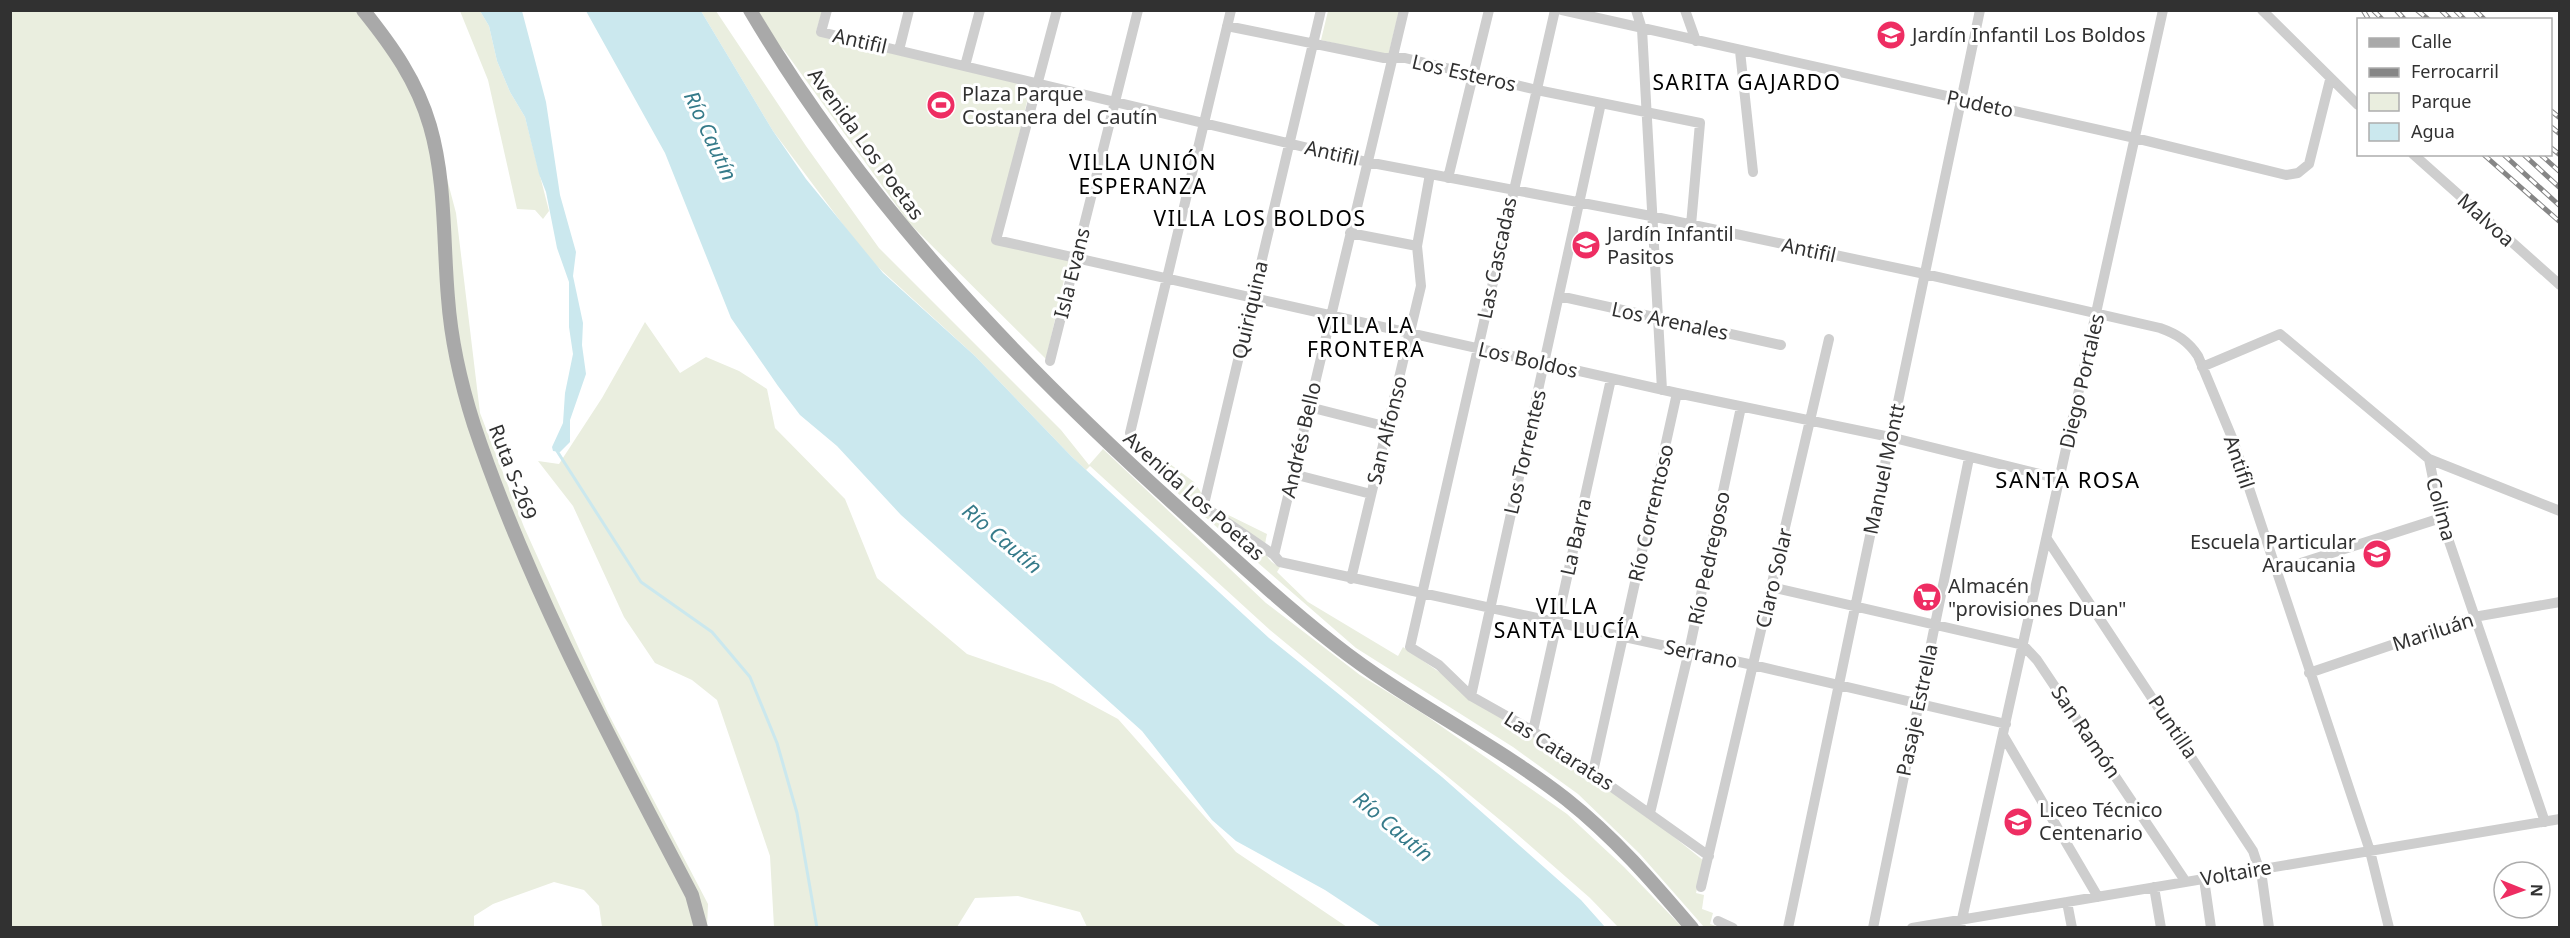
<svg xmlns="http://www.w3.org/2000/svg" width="2570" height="938" font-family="'Noto Sans',sans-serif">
<rect width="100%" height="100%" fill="#fff"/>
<path fill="#eaeedf" d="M 10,11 L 373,11 L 386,29 L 436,137 L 456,213 L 480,413 L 524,527 L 608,713 L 708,904 L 707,927 L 602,927 L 599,906 L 584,890 L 554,882 L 493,904 L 474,916 L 474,927 L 11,927 Z
M 460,11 L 480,11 L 489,26 L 497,61 L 510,92 L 525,117 L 549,211 L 543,219 L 535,210 L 517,209 L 488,80 Z
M 701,11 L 716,11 L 806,146 L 879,248 L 1061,430 L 1089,465 L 1103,449 L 1266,603 L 1360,675 L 1425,715 L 1567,814 L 1624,867 L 1682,927 L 1618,927 L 1590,898 L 1511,829 L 1270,630 L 1090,466 L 1086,470 L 1072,457 L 975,356 L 868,258 L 773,131 Z
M 756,11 L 822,11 L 816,32 L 1031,85 L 993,242 L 1069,258 L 1046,359 L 909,223 L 784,50 L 773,42 Z
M 1328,11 L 1399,11 L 1388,56 L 1321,40 Z
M 645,322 L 680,373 L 706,357 L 739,371 L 767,389 L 775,428 L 845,499 L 877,578 L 967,654 L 1053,684 L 1118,719 L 1236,852 L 1347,927 L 1087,927 L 1080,912 L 1018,896 L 975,898 L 957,927 L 774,927 L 770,856 L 717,700 L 692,680 L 655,663 L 624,617 L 573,506 L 538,461 L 559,464 L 602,398 Z
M 1170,464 L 1194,482 L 1210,506 L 1267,534 C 1263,551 1264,559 1280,567 L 1277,572 L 1308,602 L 1398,656 L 1403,647 L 1649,817 L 1704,861 L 1696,893 L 1704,895 L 1702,909 L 1713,913 L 1710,924 L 1719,927 L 1704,927 L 1639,853 L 1578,794 L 1513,747 L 1356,648 L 1151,470 Z"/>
<path fill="#cbe8ee" d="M 480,11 L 522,11 L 546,102 L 560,195 L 576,252 L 573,276 L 583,323 L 582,345 L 586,374 L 570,420 L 570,442 L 560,452 L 553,451 L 552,447 L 563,423 L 565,393 L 573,354 L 569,327 L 569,282 L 557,248 L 546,192 L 539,174 L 525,117 L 510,92 L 497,61 L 489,26 Z
M 586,11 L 701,11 L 773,131 L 806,179 L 883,273 L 975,356 L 1072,457 L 1269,638 L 1442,777 L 1581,900 L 1605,927 L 1381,927 L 1325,890 L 1236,841 L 1212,820 L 1142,731 L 901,515 L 837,446 L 800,415 L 778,386 L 731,318 L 665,153 Z"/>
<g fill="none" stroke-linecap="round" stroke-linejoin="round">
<path stroke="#cbe8ee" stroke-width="3" d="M 558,448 L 557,451 L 641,582 L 712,632 L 750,677 L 777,743 L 797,813 L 817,928"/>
<path stroke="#cecece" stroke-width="10" d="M 827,10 L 821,32 L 1367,162 L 1651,216 L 1925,274 L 2160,328 C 2177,334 2188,341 2198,356 L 2233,440 L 2370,851 L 2389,928
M 1057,10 L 996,240 L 1677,393 L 1890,437 L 2060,479
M 1321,10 L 1204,504 L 1209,510 L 1274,555 L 1280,562 L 1753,665 L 2006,724
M 1555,10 L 1410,647 L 1439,665 L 1471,696 L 1533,731 L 1709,856
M 1562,10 L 2135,138 L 2286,175 L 2298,173 L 2309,164 L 2330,80
M 1636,10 L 1642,29 L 1662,390
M 1685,10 L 1696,41
M 2262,10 L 2358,105
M 1227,26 L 1384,58 L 1405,58 L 1537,90 L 1700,123 L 1691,225
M 899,50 L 909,10
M 1740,51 L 1753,172
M 965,66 L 980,10
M 2413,154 L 2560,285
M 1448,178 L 1489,10
M 1350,233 L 1417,246
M 1559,296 L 1781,345
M 1050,361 L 1138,10
M 2202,367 L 2280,334 L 2429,459 L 2441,518 L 2545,822
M 1309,407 L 1388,427
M 1130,433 L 1231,10
M 2429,459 L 2560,511
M 1293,474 L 1371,494
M 2047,539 L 2253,851 L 2262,878 L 2269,928
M 1274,555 L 1404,10
M 2276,571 L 2441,518
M 1351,579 L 1421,286 L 1417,246 L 1430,174
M 1771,587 L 2023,645 L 2037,660 L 2186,882
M 2309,673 L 2474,617 L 2560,602
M 1471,696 L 1601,103
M 1533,731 L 1611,379
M 2003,735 L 2098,897
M 1593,772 L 1677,393
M 1650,813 L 1689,651 L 1741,407
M 2204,879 L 2211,928
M 1701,887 L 1829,339
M 2154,887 L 2161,928
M 2067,902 L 2072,928
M 1718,921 L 1733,928
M 1788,928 L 1980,10
M 1873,928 L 1969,458
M 1912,928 L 2560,819
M 1960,928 L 2163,10"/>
<path stroke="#a9a9a9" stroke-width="14" d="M 363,10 C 392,46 417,81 430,126 C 446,181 443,241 448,298 C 451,340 461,384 474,425 C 529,589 612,742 692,895 L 701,928
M 750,10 C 862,200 1011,356 1174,504 C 1226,551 1278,600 1334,644 C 1407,702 1493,742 1566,799 C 1614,837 1653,882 1692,928"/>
<g stroke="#868686" stroke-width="5">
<path id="rail" d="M 2363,10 L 2369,20
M 2373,10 L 2383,20
M 2396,10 L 2405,20
M 2417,10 L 2429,20
M 2441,10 L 2451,20
M 2455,10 L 2465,20
M 2475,10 L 2485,20
M 2550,110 L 2560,118
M 2550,126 L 2560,134
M 2550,147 L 2560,155
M 2483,154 L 2560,222
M 2503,154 L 2560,206
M 2523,154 L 2560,188
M 2540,154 L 2560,172"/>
</g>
<use href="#rail" stroke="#fff" stroke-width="3" stroke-dasharray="9" stroke-linecap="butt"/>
</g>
<defs>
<g id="school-disc" transform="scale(1.5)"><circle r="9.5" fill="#ee2d62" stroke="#fff"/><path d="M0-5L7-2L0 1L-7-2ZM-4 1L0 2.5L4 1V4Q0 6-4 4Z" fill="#fff"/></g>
<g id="stadium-disc" transform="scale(1.5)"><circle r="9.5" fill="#ee2d62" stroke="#fff"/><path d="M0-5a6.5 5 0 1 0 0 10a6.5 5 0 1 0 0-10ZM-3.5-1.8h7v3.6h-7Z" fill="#fff"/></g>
<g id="supermarket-disc" transform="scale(1.5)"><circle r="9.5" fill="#ee2d62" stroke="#fff"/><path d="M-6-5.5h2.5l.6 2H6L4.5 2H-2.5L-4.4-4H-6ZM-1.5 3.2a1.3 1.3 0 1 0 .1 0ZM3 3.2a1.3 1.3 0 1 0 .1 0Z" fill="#fff"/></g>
</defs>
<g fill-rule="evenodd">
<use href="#school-disc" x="1891" y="35"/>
<use href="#stadium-disc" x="941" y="105"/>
<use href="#school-disc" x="1586" y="245"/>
<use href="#school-disc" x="2377" y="554"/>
<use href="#supermarket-disc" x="1927" y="597"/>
<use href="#school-disc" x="2018" y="822"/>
</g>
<g text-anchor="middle" stroke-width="6" stroke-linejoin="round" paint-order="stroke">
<g font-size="20" fill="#313131" stroke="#fff" text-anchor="start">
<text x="1912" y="42">Jardín Infantil Los Boldos</text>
<text x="962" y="101">Plaza Parque<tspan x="962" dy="23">Costanera del Cautín</tspan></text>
<text x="1607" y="241">Jardín Infantil<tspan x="1607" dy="23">Pasitos</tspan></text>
<text x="2356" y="549" text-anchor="end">Escuela Particular<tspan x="2356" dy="23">Araucania</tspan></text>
<text x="1948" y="593">Almacén<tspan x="1948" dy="23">"provisiones Duan"</tspan></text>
<text x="2039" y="817">Liceo Técnico<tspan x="2039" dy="23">Centenario</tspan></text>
</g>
<g font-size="20" fill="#313131" stroke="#fff">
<text transform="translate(860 41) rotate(13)" y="7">Antifil</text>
<text transform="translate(1464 73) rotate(13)" y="7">Los Esteros</text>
<text transform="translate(1980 104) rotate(12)" y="7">Pudeto</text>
<text transform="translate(866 144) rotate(54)" y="7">Avenida Los Poetas</text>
<text transform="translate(1332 153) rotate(13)" y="7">Antifil</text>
<text transform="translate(2486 220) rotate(42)" y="7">Malvoa</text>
<text transform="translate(1809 250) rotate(12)" y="7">Antifil</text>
<text transform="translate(1497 258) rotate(-78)" y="7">Las Cascadas</text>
<text transform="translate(1072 273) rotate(-76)" y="7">Isla Evans</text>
<text transform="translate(1250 310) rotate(-77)" y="7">Quiriquina</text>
<text transform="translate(1670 321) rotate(12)" y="7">Los Arenales</text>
<text transform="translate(1528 360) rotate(13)" y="7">Los Boldos</text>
<text transform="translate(2082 381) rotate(-77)" y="7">Diego Portales</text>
<text transform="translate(1387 430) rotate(-76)" y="7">San Alfonso</text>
<text transform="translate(1301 440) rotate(-77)" y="7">Andrés Bello</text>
<text transform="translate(1525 452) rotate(-77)" y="7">Los Torrentes</text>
<text transform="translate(2239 462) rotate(71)" y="7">Antifil</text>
<text transform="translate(1884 469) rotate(-78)" y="7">Manuel Montt</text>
<text transform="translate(513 472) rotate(69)" y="7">Ruta S-269</text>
<text transform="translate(1194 496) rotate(42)" y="7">Avenida Los Poetas</text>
<text transform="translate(2441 509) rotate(75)" y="7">Colima</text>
<text transform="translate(1651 513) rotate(-77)" y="7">Río Correntoso</text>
<text transform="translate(1576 537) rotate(-77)" y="7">La Barra</text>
<text transform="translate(1709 558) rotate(-78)" y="7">Río Pedregoso</text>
<text transform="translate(1774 578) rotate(-77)" y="7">Claro Solar</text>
<text transform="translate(2433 632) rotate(-18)" y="7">Mariluán</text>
<text transform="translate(1701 654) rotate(12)" y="7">Serrano</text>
<text transform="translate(1917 710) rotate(-78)" y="7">Pasaje Estrella</text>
<text transform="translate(2173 727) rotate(56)" y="7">Puntilla</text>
<text transform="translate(2086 732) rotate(56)" y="7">San Ramón</text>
<text transform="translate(1559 751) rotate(33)" y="7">Las Cataratas</text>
<text transform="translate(2236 873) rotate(-10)" y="7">Voltaire</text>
</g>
<g font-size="21" letter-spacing="1.5" fill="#000" stroke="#fff">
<text x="1747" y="90">SARITA GAJARDO</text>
<text x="1143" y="170">VILLA UNIÓN<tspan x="1143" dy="24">ESPERANZA</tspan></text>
<text x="1260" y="226">VILLA LOS BOLDOS</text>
<text x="1366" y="333">VILLA LA<tspan x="1366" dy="24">FRONTERA</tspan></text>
<text x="1567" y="614">VILLA<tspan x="1567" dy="24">SANTA LUCÍA</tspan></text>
</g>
<g font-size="21" font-style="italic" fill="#367b8a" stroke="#fff">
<text transform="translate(710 136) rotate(65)" y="7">Río Cautín</text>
<text transform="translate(1002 539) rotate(40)" y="7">Río Cautín</text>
<text transform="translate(1393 827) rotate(40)" y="7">Río Cautín</text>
</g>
<g font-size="22" letter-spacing="1.5" fill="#000" stroke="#fff">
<text x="2068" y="488">SANTA ROSA</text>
</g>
</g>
<rect width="2570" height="938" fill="none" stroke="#313131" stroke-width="24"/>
<rect x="2357" y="18" width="195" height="138" fill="#ffffff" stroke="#adadad" stroke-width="1.5"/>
<rect x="2369" y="38" width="30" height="9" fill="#a9a9a9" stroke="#adadad" stroke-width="1.5"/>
<text x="2411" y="48" font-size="18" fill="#313131">Calle</text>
<rect x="2369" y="68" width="30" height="9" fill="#868686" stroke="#adadad" stroke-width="1.5"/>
<text x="2411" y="78" font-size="18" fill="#313131">Ferrocarril</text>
<rect x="2369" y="93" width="30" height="18" fill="#eaeedf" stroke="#adadad" stroke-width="1.5"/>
<text x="2411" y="108" font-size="18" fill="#313131">Parque</text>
<rect x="2369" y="123" width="30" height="18" fill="#cbe8ee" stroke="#adadad" stroke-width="1.5"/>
<text x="2411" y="138" font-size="18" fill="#313131">Agua</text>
<g transform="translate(2522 890) rotate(91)"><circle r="28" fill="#ffffff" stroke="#adadad" stroke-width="1.5"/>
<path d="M0-4.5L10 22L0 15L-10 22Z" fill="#ee2d62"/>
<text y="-9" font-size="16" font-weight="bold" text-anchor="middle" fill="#313131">N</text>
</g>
</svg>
